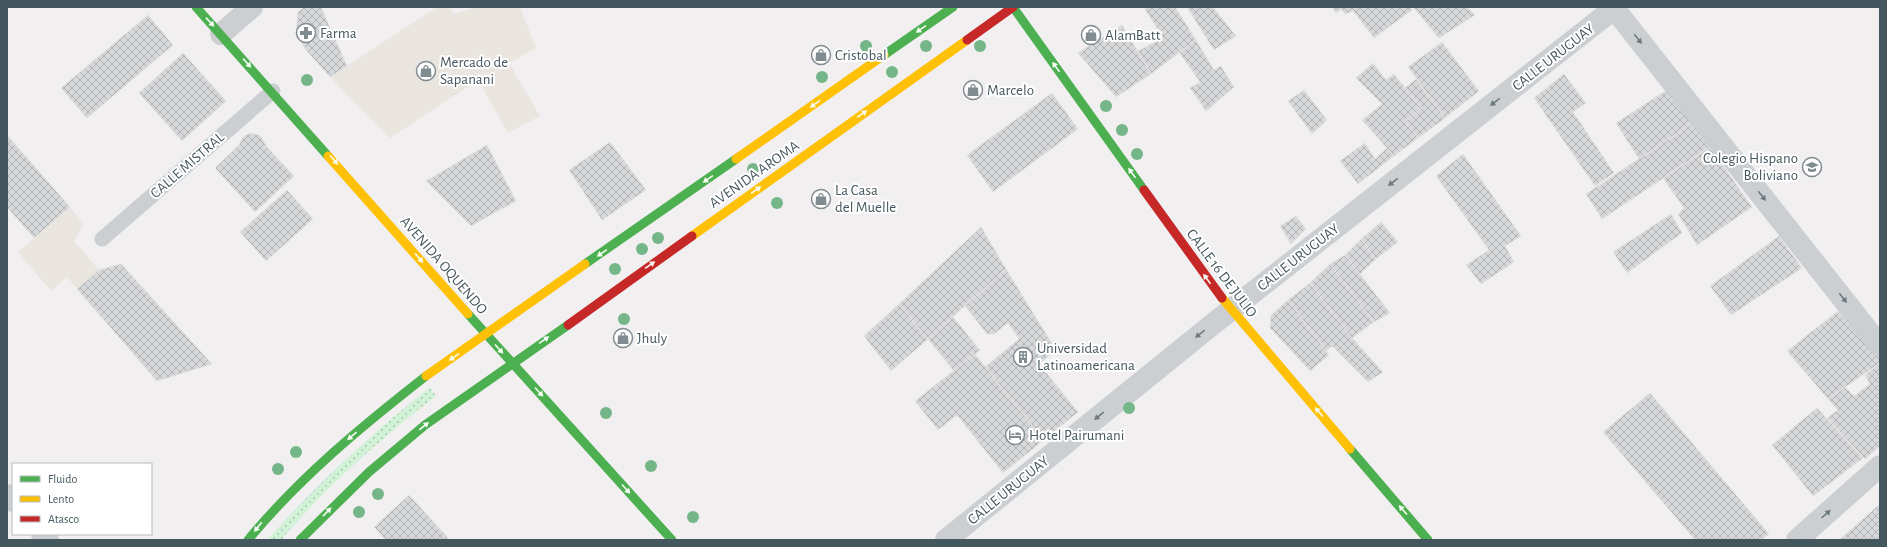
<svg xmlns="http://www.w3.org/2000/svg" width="1887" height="547" font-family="'Alegreya Sans',sans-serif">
<defs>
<pattern id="grass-dots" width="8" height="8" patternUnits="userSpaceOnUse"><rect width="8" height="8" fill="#d2f2d7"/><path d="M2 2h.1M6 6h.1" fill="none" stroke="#acc7b2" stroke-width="1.8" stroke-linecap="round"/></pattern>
<pattern id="building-cross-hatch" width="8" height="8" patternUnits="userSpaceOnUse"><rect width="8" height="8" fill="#d7d8da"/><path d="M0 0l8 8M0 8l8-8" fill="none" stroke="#b0b2b4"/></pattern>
</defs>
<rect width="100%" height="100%" fill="#f1eff0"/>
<path fill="#eae5df" d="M 437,7 L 450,7 L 454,14 L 478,7 L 520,7 L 536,48 L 509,63 L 540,116 L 508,133 L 478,80 L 390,138 L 330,77 Z
M 7,135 L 84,224 L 74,241 L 99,270 L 121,264 L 212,364 L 157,381 L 67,277 L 51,291 L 18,252 L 34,238 L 7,207 Z"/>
<path fill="url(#grass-dots)" d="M 430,387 L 436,396 C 380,439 327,486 281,540 L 267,540 C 318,483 370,435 430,387 Z"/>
<path fill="url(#building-cross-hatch)" stroke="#e2e1e3" d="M 304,7 L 321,7 L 347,66 L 330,77 L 305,49 L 296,32 L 298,12 Z
M 1148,7 L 1175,7 L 1196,40 L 1151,74 L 1138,51 L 1163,38 L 1145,9 Z
M 1187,7 L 1213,7 L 1236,36 L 1214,50 Z
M 1332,7 L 1410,7 L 1412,10 L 1374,38 L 1353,11 L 1345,14 L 1341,9 L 1336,13 Z
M 1413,7 L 1467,7 L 1475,15 L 1439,38 Z
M 148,15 L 173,45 L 87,118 L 61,88 Z
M 1122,25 L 1151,74 L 1116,97 L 1078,53 Z
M 1196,40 L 1214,70 L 1221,66 L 1234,87 L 1206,111 L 1190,88 L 1200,82 L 1179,52 Z
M 1442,42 L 1479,91 L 1445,118 L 1408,67 Z
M 183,53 L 226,101 L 182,141 L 139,93 Z
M 1373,63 L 1386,80 L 1394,74 L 1421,108 L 1405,122 L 1418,138 L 1394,156 L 1362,120 L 1382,104 L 1356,78 Z
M 1564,74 L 1586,103 L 1573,112 L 1614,173 L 1595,186 L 1534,98 Z
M 1416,79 L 1445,118 L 1418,138 L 1405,122 L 1421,108 L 1405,88 Z
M 1670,88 L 1694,122 L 1639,159 L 1616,123 Z
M 1304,90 L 1327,120 L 1312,134 L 1288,101 Z
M 1052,93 L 1078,129 L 993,192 L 967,155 Z
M 1694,122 L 1710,147 L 1602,219 L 1586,194 Z
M 250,133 L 259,135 L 262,138 L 266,146 L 294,176 L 255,212 L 215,168 L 239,145 L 243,137 Z
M 7,135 L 70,207 L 34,238 L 7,207 Z
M 610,142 L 646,190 L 602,220 L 569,170 Z
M 1365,143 L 1375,159 L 1387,148 L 1394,156 L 1358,184 L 1340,161 Z
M 487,145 L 516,201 L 471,226 L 426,181 Z
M 1710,147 L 1752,207 L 1697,245 L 1678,214 L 1684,208 L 1663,178 Z
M 1463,154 L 1521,236 L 1505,246 L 1514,262 L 1481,284 L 1466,265 L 1489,250 L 1436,176 Z
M 287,190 L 313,219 L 266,261 L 240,232 Z
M 1671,214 L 1682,233 L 1627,273 L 1613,252 Z
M 1296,216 L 1306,229 L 1291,244 L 1280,226 Z
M 1381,222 L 1398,242 L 1376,259 L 1361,239 Z
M 981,227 L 1006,269 L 928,339 L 899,304 Z
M 1779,236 L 1802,268 L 1731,315 L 1710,286 Z
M 1361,239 L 1376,259 L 1360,274 L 1345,255 Z
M 1345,255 L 1360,274 L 1390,313 L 1374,322 L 1330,264 Z
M 121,264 L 212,364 L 157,381 L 77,289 L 99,270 Z
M 1330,264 L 1374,322 L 1352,338 L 1310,283 Z
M 1006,269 L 1056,350 L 1039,364 L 1078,412 L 1044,440 L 985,367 L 1019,339 L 1008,323 L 994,334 L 987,334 L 965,306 Z
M 1310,283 L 1352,338 L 1383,372 L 1368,382 L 1332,346 L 1326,351 L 1288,300 Z
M 1288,300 L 1329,355 L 1310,371 L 1270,328 L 1271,315 Z
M 899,304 L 928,339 L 891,371 L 864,336 Z
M 1838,311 L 1880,358 L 1880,363 L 1828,399 L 1787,351 Z
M 953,317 L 980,350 L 954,371 L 928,339 Z
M 975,354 L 1044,440 L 1003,473 L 957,415 L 938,430 L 915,401 Z
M 1880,363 L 1880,446 L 1865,459 L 1827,418 L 1838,410 L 1828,399 L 1845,387 L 1854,396 L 1870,384 L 1865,375 Z
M 1650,393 L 1769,534 L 1761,540 L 1695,540 L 1603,432 Z
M 1817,408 L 1863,458 L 1813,496 L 1772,445 Z
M 409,495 L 450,540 L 386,540 L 374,527 Z
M 1880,504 L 1880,540 L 1839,540 Z"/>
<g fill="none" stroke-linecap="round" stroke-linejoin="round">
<path stroke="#cbcfd1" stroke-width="15" d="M 102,239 L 273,91"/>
<path stroke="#cbcfd1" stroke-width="22" d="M 1613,7 L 1880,346
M 221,34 L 252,7
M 7,495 L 13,501
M 42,534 L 48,540
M 946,540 L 1213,324 L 1616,7
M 1797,540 L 1880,466"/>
<path stroke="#4caf50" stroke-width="9" d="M 196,7 L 328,156
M 1013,7 L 1144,190
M 884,55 L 953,7
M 585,264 L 736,159
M 468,314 L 672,540
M 1350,449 L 1428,540
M 248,540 C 300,477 362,426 426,376
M 300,540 L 369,472 L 425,425 L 568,325"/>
<path stroke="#ffc107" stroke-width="9" d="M 328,156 L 468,314
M 736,159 L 884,55
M 692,236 L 967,40
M 1222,298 L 1350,449
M 426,376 L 585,264"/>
<path stroke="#c62828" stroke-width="9" d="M 967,40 L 1013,7
M 1144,190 L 1222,298
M 568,325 L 692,236"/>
</g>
<g fill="#74b688">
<circle cx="866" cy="46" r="6"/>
<circle cx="926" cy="46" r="6"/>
<circle cx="980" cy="46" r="6"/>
<circle cx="892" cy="72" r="6"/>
<circle cx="822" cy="77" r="6"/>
<circle cx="307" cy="80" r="6"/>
<circle cx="1106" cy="106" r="6"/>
<circle cx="1122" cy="130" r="6"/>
<circle cx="1137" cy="154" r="6"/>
<circle cx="753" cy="169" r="6"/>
<circle cx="777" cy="203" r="6"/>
<circle cx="658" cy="238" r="6"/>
<circle cx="642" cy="249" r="6"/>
<circle cx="615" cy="269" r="6"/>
<circle cx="624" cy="319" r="6"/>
<circle cx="1129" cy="408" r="6"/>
<circle cx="606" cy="413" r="6"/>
<circle cx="296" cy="452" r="6"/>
<circle cx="651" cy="466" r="6"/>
<circle cx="278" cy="469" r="6"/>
<circle cx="378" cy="494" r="6"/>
<circle cx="359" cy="512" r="6"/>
<circle cx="693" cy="517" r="6"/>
</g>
<defs><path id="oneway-solid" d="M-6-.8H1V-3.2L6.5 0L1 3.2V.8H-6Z"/></defs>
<g fill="#f6fbf6">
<use href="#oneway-solid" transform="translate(210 22) rotate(47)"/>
<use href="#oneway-solid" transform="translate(921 29) rotate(145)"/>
<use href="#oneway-solid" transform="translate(247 63) rotate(48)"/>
<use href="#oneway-solid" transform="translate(1056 67) rotate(-126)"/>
<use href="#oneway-solid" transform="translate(815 104) rotate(145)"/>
<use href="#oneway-solid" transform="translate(862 114) rotate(-35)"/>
<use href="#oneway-solid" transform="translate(334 160) rotate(49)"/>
<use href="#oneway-solid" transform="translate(1132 173) rotate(-126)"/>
<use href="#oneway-solid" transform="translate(708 179) rotate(145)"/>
<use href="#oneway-solid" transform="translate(756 190) rotate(-35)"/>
<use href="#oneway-solid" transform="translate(602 253) rotate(145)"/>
<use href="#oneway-solid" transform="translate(419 258) rotate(49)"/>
<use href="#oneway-solid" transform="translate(650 265) rotate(-35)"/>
<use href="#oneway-solid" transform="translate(1207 279) rotate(-126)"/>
<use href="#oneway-solid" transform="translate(544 340) rotate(-35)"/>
<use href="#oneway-solid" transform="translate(499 349) rotate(48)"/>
<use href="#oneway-solid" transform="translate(454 357) rotate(145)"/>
<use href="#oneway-solid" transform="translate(539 392) rotate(48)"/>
<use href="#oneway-solid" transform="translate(1319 412) rotate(-131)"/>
<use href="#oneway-solid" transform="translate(424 426) rotate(-39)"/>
<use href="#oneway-solid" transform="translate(352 436) rotate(139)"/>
<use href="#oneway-solid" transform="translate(626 489) rotate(48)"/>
<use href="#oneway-solid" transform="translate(1403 510) rotate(-131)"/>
<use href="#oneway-solid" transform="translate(327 512) rotate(-46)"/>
<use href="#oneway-solid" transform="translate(258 527) rotate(128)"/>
</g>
<g fill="#6d7b80">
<use href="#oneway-solid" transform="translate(1638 39) rotate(52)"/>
<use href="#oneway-solid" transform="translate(1495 102) rotate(142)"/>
<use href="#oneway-solid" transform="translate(1393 182) rotate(142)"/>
<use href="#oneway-solid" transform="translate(1762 196) rotate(52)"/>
<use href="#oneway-solid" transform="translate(1843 298) rotate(52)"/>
<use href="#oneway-solid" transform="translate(1200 334) rotate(141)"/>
<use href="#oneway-solid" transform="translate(1099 416) rotate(141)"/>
<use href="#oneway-solid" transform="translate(1826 514) rotate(-42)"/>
</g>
<defs>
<g id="pharmacy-ring" transform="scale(1)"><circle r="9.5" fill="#fff" stroke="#818c91" stroke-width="1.5"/><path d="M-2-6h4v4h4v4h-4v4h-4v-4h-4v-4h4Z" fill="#818c91"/></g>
<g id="shop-ring" transform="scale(1)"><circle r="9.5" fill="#fff" stroke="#818c91" stroke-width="1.5"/><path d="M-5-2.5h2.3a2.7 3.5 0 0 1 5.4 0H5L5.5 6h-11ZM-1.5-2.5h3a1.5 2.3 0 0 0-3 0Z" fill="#818c91"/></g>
<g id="school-ring" transform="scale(1)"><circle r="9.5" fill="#fff" stroke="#818c91" stroke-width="1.5"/><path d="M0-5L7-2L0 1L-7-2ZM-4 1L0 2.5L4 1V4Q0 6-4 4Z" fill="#818c91"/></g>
<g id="building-ring" transform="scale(1)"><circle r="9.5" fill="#fff" stroke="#818c91" stroke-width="1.5"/><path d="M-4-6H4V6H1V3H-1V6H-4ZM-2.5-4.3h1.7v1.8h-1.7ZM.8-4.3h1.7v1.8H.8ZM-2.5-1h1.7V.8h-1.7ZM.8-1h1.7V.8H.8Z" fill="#818c91"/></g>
<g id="hotel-ring" transform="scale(1)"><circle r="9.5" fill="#fff" stroke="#818c91" stroke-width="1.5"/><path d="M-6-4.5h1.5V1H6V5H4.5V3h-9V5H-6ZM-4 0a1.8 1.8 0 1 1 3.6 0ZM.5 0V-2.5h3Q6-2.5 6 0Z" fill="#818c91"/></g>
</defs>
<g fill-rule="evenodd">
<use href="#pharmacy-ring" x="306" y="33"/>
<use href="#shop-ring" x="1091" y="35"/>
<use href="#shop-ring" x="821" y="55"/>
<use href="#shop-ring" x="426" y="71"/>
<use href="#shop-ring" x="973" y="90"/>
<use href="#school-ring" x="1812" y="167"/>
<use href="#shop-ring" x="821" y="199"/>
<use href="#shop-ring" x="623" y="338"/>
<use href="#building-ring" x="1023" y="357"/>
<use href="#hotel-ring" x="1015" y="435"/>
</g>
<g text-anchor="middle" stroke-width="4" stroke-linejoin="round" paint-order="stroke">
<g font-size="15" fill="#45575e" stroke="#fff" text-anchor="start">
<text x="320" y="38">Farma</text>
<text x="1105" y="40">AlamBatt</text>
<text x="835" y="60">Cristobal</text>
<text x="440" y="67">Mercado de<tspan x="440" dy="17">Sapanani</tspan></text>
<text x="987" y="95">Marcelo</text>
<text x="1798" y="163" text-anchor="end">Colegio Hispano<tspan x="1798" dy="17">Boliviano</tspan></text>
<text x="835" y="195">La Casa<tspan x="835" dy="17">del Muelle</tspan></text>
<text x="637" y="343">Jhuly</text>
<text x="1037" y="353">Universidad<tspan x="1037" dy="17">Latinoamericana</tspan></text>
<text x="1029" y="440">Hotel Pairumani</text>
</g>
<g font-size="15" fill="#45575e" stroke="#fff">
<text transform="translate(1553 57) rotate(-38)" y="5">CALLE URUGUAY</text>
<text transform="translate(187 165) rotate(-41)" y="5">CALLE MISTRAL</text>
<text transform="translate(754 174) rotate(-35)" y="5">AVENIDA AROMA</text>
<text transform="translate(1298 257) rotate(-38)" y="5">CALLE URUGUAY</text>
<text transform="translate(444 265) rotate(49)" y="5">AVENIDA OQUENDO</text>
<text transform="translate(1222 273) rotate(53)" y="5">CALLE 16 DE JULIO</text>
<text transform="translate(1008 490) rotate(-39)" y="5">CALLE URUGUAY</text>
</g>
</g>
<rect width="1887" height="547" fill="none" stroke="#45575e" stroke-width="16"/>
<rect x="12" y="463" width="140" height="72" fill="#ffffff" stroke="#b5bcbf"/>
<rect x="20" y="476" width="20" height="6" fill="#4caf50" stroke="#b5bcbf"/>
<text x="48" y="483" font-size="12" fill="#45575e">Fluido</text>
<rect x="20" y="496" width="20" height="6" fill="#ffc107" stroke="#b5bcbf"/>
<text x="48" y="503" font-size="12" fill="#45575e">Lento</text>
<rect x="20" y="516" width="20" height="6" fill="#c62828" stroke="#b5bcbf"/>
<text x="48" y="523" font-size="12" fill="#45575e">Atasco</text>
</svg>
